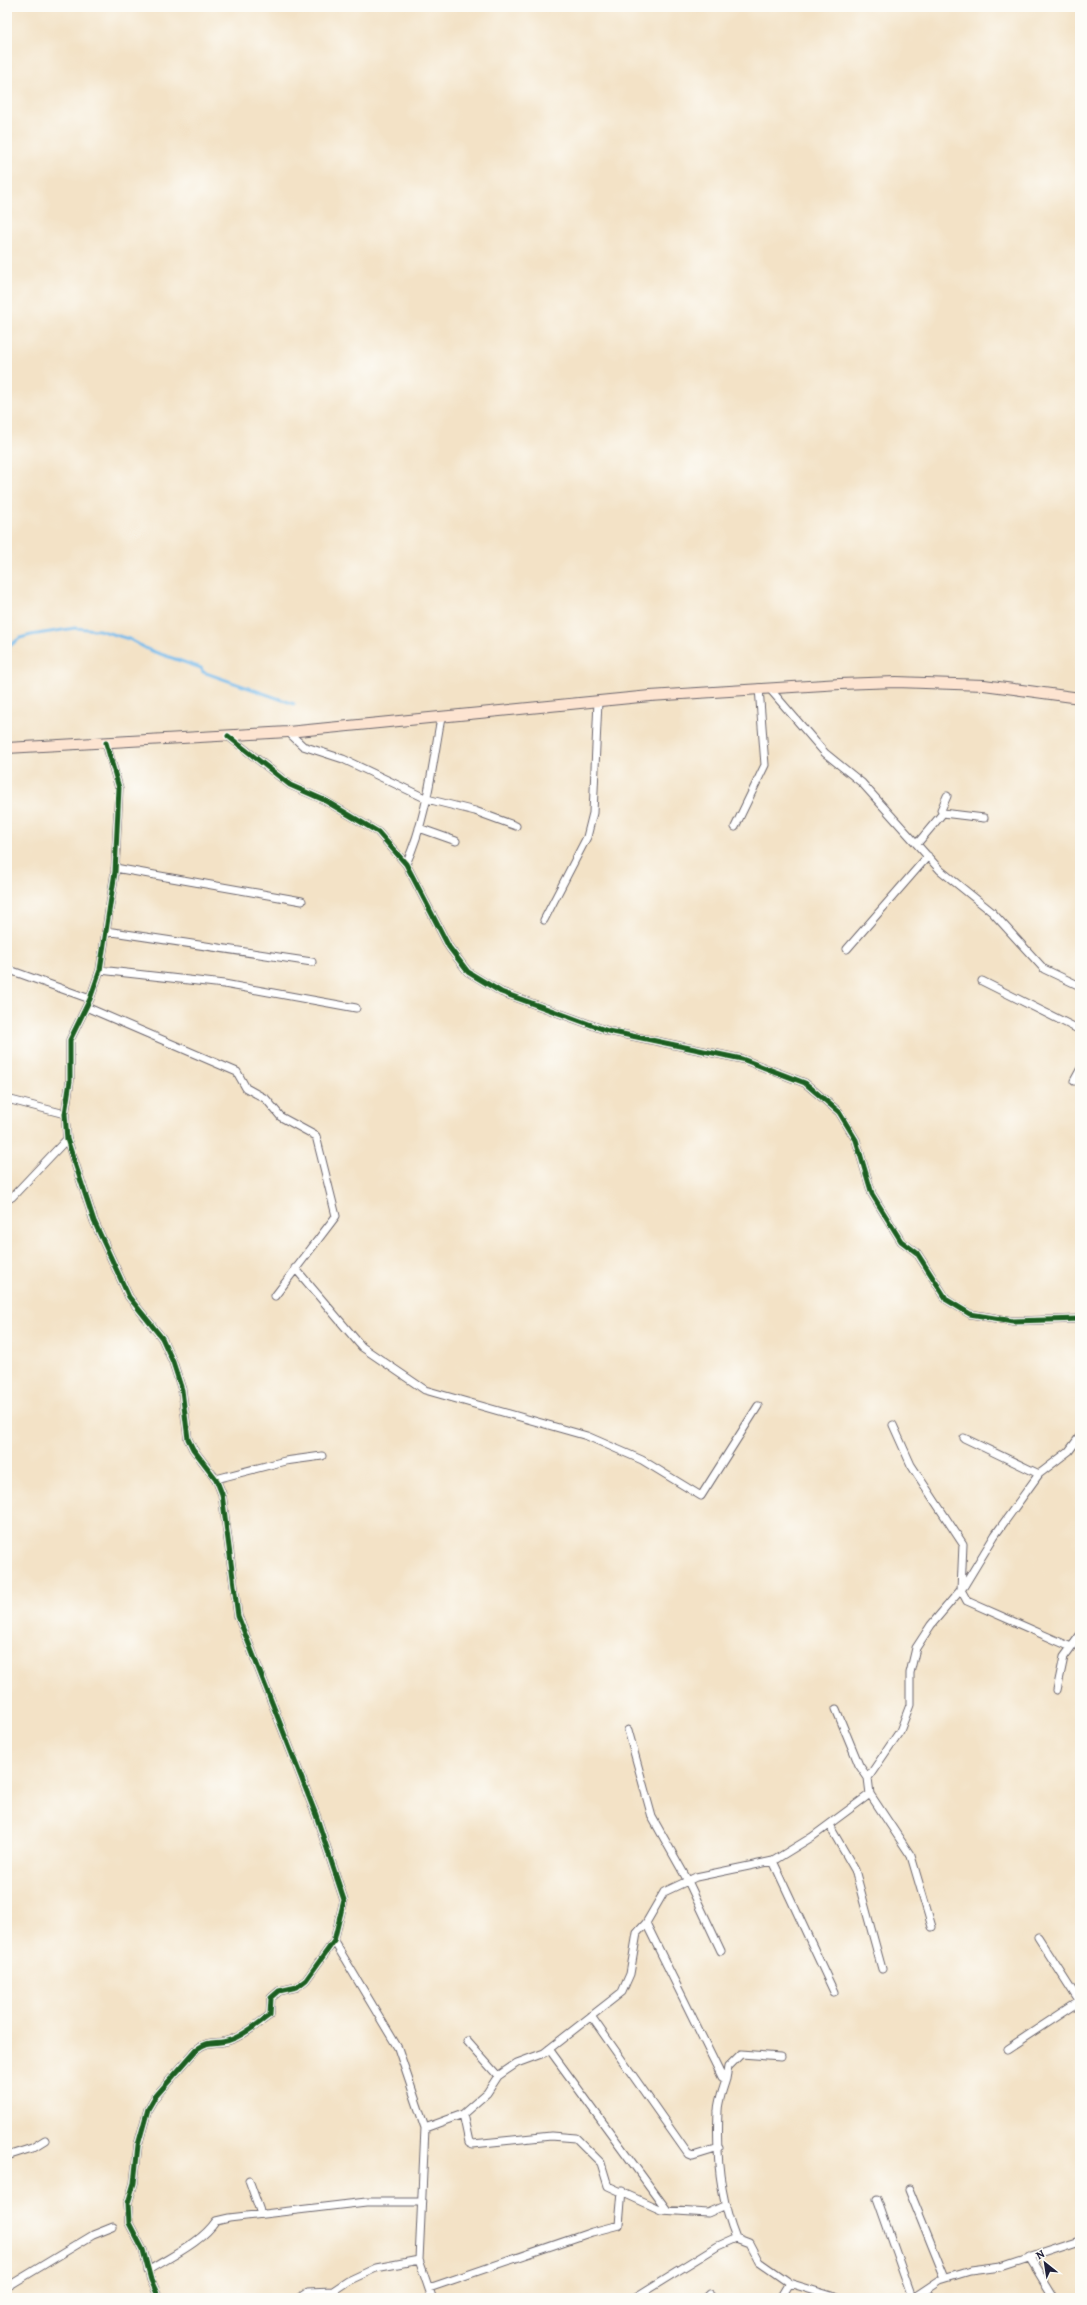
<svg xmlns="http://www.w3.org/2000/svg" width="1087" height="2305" font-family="Alegreya,serif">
<rect width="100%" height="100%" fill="#fdfcf7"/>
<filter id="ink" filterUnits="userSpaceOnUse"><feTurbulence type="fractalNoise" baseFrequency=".025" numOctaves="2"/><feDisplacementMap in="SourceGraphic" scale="8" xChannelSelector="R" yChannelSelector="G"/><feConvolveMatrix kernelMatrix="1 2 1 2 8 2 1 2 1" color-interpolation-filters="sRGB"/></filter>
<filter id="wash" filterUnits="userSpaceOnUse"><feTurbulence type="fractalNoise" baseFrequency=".012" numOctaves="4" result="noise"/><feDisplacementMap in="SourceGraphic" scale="16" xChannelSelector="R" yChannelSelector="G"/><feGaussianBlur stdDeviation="0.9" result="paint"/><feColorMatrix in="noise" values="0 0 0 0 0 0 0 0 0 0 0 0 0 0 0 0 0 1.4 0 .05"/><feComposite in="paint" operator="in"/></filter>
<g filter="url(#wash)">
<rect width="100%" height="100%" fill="#f3e2c6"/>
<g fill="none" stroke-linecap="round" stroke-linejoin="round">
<path stroke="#74baeb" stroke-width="3" d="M 7,648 L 20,638 L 31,635 L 75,628 L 99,630 L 129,639 L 149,650 L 201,668 L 203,672 L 294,704"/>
</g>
</g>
<g filter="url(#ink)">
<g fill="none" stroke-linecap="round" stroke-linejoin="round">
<g stroke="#6b656c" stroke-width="9">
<path id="street" d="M 769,688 L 825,753 L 862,783 L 940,870 L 992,912 L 1044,969 L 1080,986
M 288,732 L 303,746 L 343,759 L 427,799 L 475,811 L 516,826
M 228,736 L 290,785 L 324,800 L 378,832 L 406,864 L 449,947 L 468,972 L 501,992 L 608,1031 L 742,1059 L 805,1083 L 839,1112 L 856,1140 L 872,1194 L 901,1241 L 917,1253 L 947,1300 L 970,1314 L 1013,1321 L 1080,1319
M 106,743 L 119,788 L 115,872 L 100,970 L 90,999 L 70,1040 L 70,1081 L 65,1114 L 67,1139 L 94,1221 L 129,1297 L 162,1338 L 173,1362 L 182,1390 L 188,1439 L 193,1449 L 216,1479 L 222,1494 L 238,1616 L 316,1815 L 344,1900 L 334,1941 L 306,1980 L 297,1987 L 279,1991 L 271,1998 L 270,2015 C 257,2024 245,2035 230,2040 C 217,2045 210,2039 197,2049 L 155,2097 L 148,2109 L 138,2145 L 134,2183 L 128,2203 L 129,2223 L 143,2250 L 151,2280 L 159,2298
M 943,813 L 984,818
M 735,827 L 765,765 L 759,688
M 419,828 L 456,841
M 917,844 L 943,813 L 941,810 L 947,796
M 406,864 C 427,818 432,767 441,718
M 115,868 L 302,901
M 544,920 L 587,837 L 593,813 L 598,701
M 106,931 L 312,962
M 847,949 L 928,856
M 7,969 L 90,999
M 100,970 L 224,984 L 356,1008
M 982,981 L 1080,1030
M 86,1007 L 237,1072 L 246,1088 L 266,1099 L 281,1117 L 316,1136 L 336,1216 L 275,1296
M 1074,1081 L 1080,1070
M 7,1099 L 65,1114
M 7,1200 L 12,1197 L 67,1139
M 295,1268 L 362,1347 L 425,1390 L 587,1436 L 642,1460 L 701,1496 L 758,1406
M 893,1425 L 911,1465 L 963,1544 L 961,1590 L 967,1601 L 1071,1647
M 964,1438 L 1039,1474
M 216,1479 L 285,1461 L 322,1456
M 1057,1690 L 1064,1657 L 1080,1635
M 836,1709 L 859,1765 L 868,1778 L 870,1794 L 911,1856 L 932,1927
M 628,1730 L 652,1817 L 688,1881 L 721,1951
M 868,1778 L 900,1731 L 910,1705 L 910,1673 L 916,1648 L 931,1625 L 964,1586 L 995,1535 L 1039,1474 L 1069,1451 L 1080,1436
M 829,1825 L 855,1870 L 882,1969
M 773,1861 L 834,1992
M 646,1923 L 722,2077 L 726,2079 C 723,2089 718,2101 718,2111 C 716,2153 720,2199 736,2238
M 1038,1937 L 1079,2001
M 334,1941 L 398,2048 L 425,2128 L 419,2260 L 432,2298
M 591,2016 L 688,2154 L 693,2156 L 719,2148
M 467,2041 L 498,2076
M 549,2049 L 667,2210
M 1007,2049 L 1080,2001
M 726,2079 L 728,2067 L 741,2054 L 781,2057
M 463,2114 L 469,2142 L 473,2144 L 551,2136 L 576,2138 L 601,2163 L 608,2186 L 661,2210 L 708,2213 L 726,2205
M 425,2128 L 463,2114 L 487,2093 L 498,2076 L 517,2063 L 544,2053 L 622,1992 L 630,1974 L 637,1933 L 646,1923 L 664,1892 L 696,1877 L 773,1861 L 812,1837 L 870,1794
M 7,2156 L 32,2148 L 45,2140
M 249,2180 L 261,2214
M 909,2189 L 945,2278
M 877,2199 L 912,2298
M 1029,2257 L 1054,2298
M 148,2271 C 171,2256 201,2243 216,2221 L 229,2218 L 366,2202 L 421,2202
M 7,2287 L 93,2235 L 113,2227
M 429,2288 L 592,2232 L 619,2225 L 622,2191
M 299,2298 L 308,2292 L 333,2291 L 348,2281 L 376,2268 L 419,2260
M 634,2298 L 718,2246 L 736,2238 L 749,2243 L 759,2262 L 789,2283 L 838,2298
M 706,2298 L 710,2294
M 780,2298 L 789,2283
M 913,2298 L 940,2280 L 970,2271 L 1001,2267 L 1080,2241"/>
</g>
<g stroke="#6b656c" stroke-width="12">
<path id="secondary" d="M 7,748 L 288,732 L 650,696 L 840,684 L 896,682 L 984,685 L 1080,698"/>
</g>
<use href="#street" stroke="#fff" stroke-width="7"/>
<use href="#secondary" stroke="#fde4d1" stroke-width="10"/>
<g stroke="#fdfcf7" stroke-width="8">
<path id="cycleway" d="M 228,736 L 290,785 L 324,800 L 378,832 L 406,864 L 449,947 L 468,972 L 501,992 L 608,1031 L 742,1059 L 805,1083 L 839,1112 L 856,1140 L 872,1194 L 901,1241 L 917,1253 L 947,1300 L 970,1314 L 1013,1321 L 1080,1319
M 106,743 L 119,788 L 115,872 L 100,970 L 90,999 L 70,1040 L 70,1081 L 65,1114 L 67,1139 L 94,1221 L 129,1297 L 162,1338 L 173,1362 L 182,1390 L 188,1439 L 193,1449 L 216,1479 L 222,1494 L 238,1616 L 316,1815 L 344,1900 L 334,1941 L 306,1980 L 297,1987 L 279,1991 L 271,1998 L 270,2015 C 257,2024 245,2035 230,2040 C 217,2045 210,2039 197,2049 L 155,2097 L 148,2109 L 138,2145 L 134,2183 L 128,2203 L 129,2223 L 143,2250 L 151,2280 L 159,2298"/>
</g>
<use href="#cycleway" stroke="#1b5e20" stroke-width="5"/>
</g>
</g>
<rect width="1087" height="2305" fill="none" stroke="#fdfcf7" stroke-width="24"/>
<g transform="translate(1045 2263) rotate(330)" stroke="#fdfcf7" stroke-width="3" paint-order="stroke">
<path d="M0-3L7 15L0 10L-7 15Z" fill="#22223b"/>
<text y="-6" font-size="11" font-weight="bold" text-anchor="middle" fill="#22223b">N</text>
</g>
</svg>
